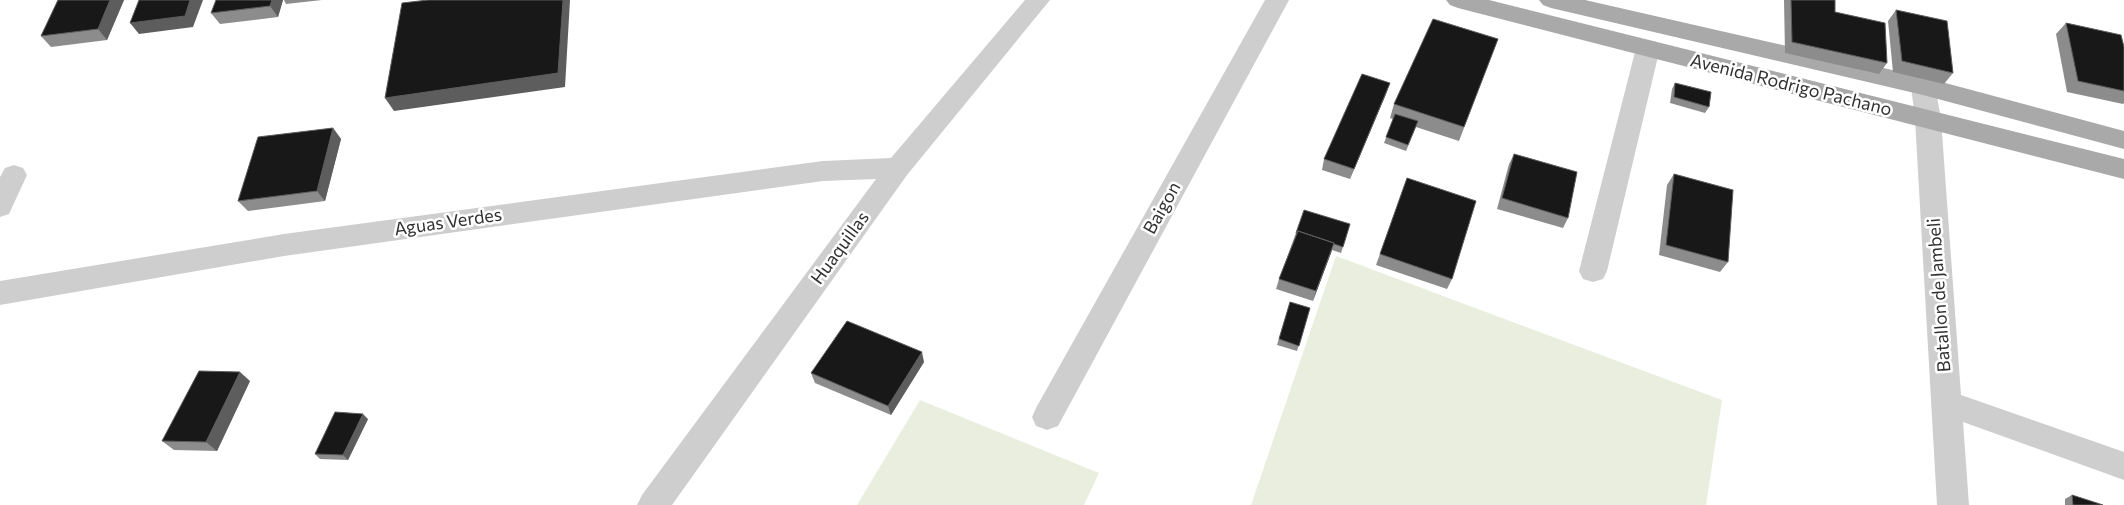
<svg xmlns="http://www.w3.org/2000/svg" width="2124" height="505" font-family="Commissioner,sans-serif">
<rect width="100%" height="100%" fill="#fff"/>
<path fill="#eaeede" d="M 1336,256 L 1722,400 L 1706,505 L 1251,505 Z
M 920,400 L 1099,473 L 1084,505 L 857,505 Z"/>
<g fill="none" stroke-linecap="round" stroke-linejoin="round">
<path fill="#cecece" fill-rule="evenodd" d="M 1025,0 L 1050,0 L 907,175 L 672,505 L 637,505 L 642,495 L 876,179 L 823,181 L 284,256 L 0,305 L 0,281 L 284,234 L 823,161 L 891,158 Z
M 1265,0 L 1289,0 L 1058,426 L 1047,430 L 1036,426 L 1032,417 L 1036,408 Z
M 1648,40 L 1656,42 L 1660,48 L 1607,271 L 1603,279 L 1593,282 L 1583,279 L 1579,271 L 1636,48 L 1640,42 Z
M 1923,77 L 1932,80 L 1935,86 L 1941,119 L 1961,395 L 2124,452 L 2124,480 L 1963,422 L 1969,505 L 1937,505 L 1915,119 L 1911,86 L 1914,80 Z
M 14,165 L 23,168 L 27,175 L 9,214 L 0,217 L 0,177 L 5,168 Z"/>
<path fill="#a9a9a9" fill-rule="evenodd" d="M 1446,0 L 1489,0 L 2124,159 L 2124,179 L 1458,8 L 1450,5 Z
M 1539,0 L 1585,0 L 1923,77 L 2124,131 L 2124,149 L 1923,95 L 1551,8 L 1543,5 Z"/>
</g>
<path fill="#8c8c8c" d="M 58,0 L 124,0 L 107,40 L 51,47 L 41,36 Z
M 283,0 L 278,17 L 220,24 L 211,13 Z
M 284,0 L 322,0 L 286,4 Z
M 1784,0 L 1835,0 L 1835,12 L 1887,63 L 1879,74 L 1785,53 Z
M 1896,10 L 1953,73 L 1944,84 L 1893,72 L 1888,21 Z
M 2066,23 L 2124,47 L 2124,103 L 2123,104 L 2067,92 L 2056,34 Z
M 1498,39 L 1459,141 L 1416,127 L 1406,151 L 1384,143 L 1393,119 L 1390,118 L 1394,104 Z
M 1675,83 L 1709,107 L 1705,113 L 1670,103 L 1672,89 Z
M 1386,94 L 1350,179 L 1322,170 L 1324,159 Z
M 333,128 L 341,139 L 325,201 L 248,211 L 238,201 Z
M 1514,154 L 1568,218 L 1563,228 L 1497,209 L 1509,164 Z
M 1674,174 L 1728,262 L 1720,272 L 1659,255 L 1667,185 Z
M 1407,178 L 1452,279 L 1447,289 L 1376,265 Z
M 1350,224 L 1341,253 L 1332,250 L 1313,301 L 1276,289 L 1279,279 L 1296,233 Z
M 1290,302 L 1310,308 L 1297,351 L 1277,345 Z
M 924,362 L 891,415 L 815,383 L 811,373 Z
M 250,381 L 217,451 L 174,450 L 162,441 Z
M 368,419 L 348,460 L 320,459 L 315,454 Z
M 2072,495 L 2103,505 L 2065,505 L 2065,499 Z"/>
<path fill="#5d5d5d" d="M 110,0 L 124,0 L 107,40 L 98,29 Z
M 190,0 L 203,0 L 193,27 L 139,34 L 130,23 Z
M 272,0 L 283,0 L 278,17 L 270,6 Z
M 563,0 L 570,0 L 565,87 L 394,111 L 385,98 Z
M 1390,83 L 1386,94 L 1350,179 L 1354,169 Z
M 333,128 L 341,139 L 325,201 L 317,191 Z
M 1334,243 L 1331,253 L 1313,301 L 1316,291 Z
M 922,352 L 924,362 L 891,415 L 888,406 Z
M 240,372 L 250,381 L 217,451 L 206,442 Z
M 363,414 L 368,419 L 348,460 L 343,455 Z"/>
<path fill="#181818" stroke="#5d5d5d" d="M 58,0 L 110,0 L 98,29 L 41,36 Z
M 139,0 L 190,0 L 185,16 L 130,23 Z
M 216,0 L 272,0 L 270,6 L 211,13 Z
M 428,0 L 563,0 L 558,73 L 385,98 L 402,3 Z
M 1791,0 L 1835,0 L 1835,12 L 1885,23 L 1887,63 L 1792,42 Z
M 1896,10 L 1947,21 L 1953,73 L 1902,61 Z
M 1433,19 L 1498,39 L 1464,127 L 1394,104 Z
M 2066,23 L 2121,35 L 2124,47 L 2124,91 L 2078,81 Z
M 1362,74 L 1390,83 L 1354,169 L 1324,159 Z
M 1675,83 L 1711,92 L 1709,107 L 1674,97 Z
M 1395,114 L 1418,121 L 1408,145 L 1386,137 Z
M 333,128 L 317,191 L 238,201 L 258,137 Z
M 1514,154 L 1577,172 L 1568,218 L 1502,198 Z
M 1674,174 L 1733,190 L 1728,262 L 1666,245 Z
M 1407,178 L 1476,201 L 1452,279 L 1380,254 Z
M 1304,210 L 1350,224 L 1343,247 L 1334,244 L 1334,243 L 1298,231 L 1297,233 L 1296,233 Z
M 1298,231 L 1334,243 L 1316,291 L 1279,279 Z
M 1290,302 L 1310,308 L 1299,346 L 1279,339 Z
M 847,321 L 922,352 L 888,406 L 811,373 Z
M 199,371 L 240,372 L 206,442 L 162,441 Z
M 335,412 L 363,414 L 343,455 L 315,454 Z
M 2072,495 L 2103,505 L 2073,505 Z"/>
<g text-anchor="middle" stroke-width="5" stroke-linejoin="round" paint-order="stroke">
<g font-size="18" fill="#313131" stroke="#fff">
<text transform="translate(1791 85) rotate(14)" y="6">Avenida Rodrigo Pachano</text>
<text transform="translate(1162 208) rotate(-61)" y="6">Baigon</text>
<text transform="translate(448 222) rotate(-8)" y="6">Aguas Verdes</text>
<text transform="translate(840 248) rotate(-54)" y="6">Huaquillas</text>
<text transform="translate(1939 295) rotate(-94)" y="6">Batallon de Jambeli</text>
</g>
</g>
</svg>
